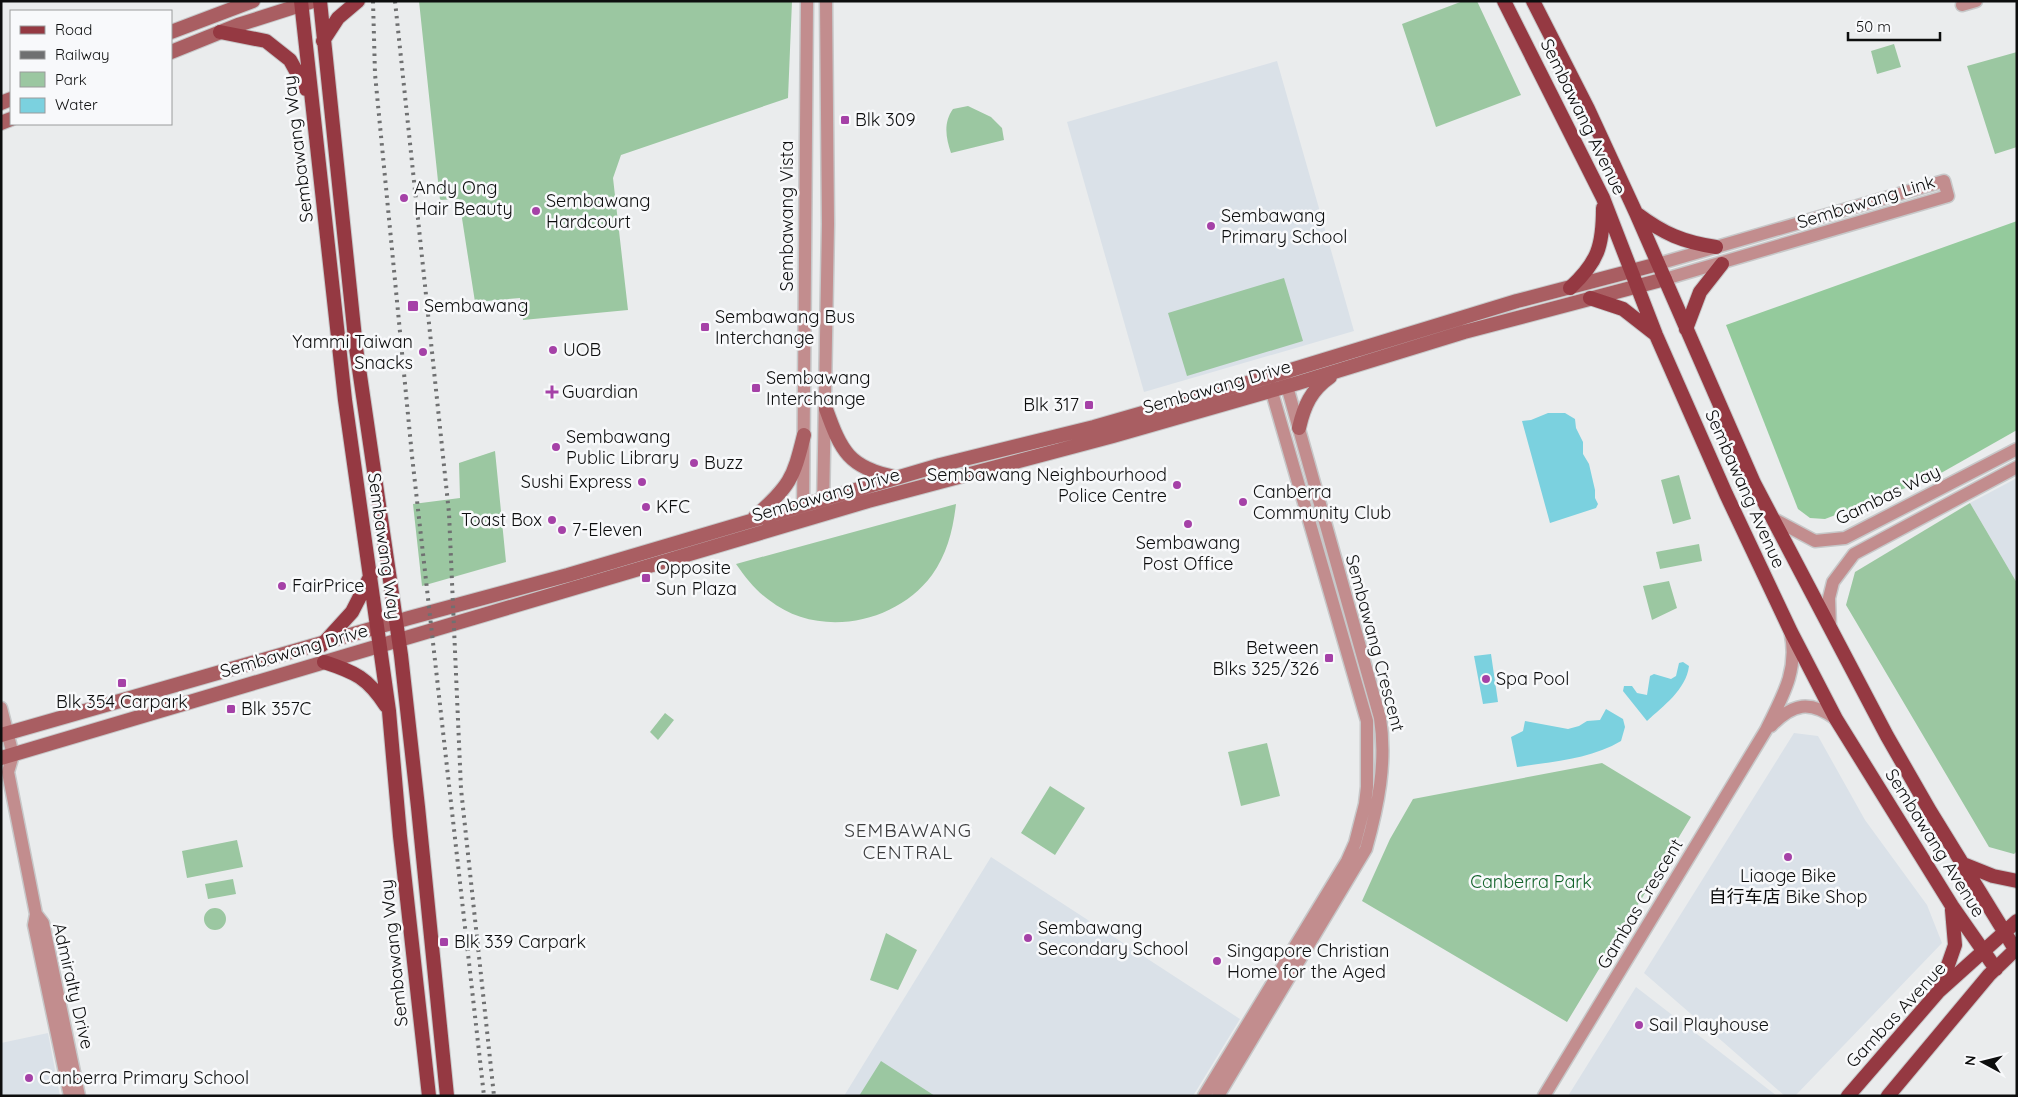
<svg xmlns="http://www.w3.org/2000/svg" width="2018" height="1097" font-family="Quicksand,'Noto Sans SC',sans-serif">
<rect width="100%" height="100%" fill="#eaeced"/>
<path fill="#dae1e8" d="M 1277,61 L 1354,331 L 1144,392 L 1067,122 Z
M 2017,478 L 2017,583 L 1970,503 Z
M 1794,733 L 1818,736 L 1865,820 L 1927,905 L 1942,943 L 1795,1096 L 1785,1096 L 1644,973 Z
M 991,857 L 1240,1019 L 1193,1096 L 844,1096 Z
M 1636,987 L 1777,1096 L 1568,1096 Z
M 48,1033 L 60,1096 L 1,1096 L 1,1043 Z"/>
<path fill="#9bc7a1" d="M 419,1 L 792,1 L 788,98 L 621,155 L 613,178 L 628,310 L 523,320 L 520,298 L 475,302 L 459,199 L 440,200 Z
M 1463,1 L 1477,1 L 1521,95 L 1436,127 L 1402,24 Z
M 1894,44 L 1901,67 L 1877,74 L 1871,51 Z
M 2017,52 L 2017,147 L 1995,154 L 1967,66 Z
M 968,106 L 991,117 L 1002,128 L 1004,140 L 951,153 C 946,138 943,123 953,109 Z
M 1284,278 L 1303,341 L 1187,376 L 1168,313 Z
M 495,451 L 506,562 L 422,586 L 413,504 L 460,498 L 459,463 Z
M 1679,475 L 1691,519 L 1673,524 L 1661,480 Z
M 1970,503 L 2017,583 L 2017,851 L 2014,854 L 1989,847 L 1846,605 L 1855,572 Z
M 956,504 C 953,530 947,554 932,575 C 896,624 818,639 769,600 C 755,590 746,578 736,564 Z
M 1699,544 L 1702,561 L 1660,569 L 1656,552 Z
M 1669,581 L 1677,608 L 1652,620 L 1643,586 Z
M 665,713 L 674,720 L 658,740 L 650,732 Z
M 1267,743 L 1280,796 L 1241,806 L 1228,752 Z
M 1602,763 L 1691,817 L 1567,1022 L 1362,901 L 1390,839 L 1413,799 Z
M 1050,786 L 1085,808 L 1055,855 L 1021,833 Z
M 237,840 L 243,867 L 187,878 L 182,851 Z
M 233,879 L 236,894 L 208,899 L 205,884 Z
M204 919a11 11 0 1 1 22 0a11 11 0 1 1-22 0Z
M 886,933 L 917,950 L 898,990 L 870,980 Z
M 881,1061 L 935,1096 L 859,1096 Z"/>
<path fill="#94ca9c" d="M 2017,221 L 2017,430 L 1934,477 L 1825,519 L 1810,518 L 1798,509 L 1726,325 Z"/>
<path fill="#7bd1df" d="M 1548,413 L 1565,413 L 1575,419 L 1576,428 L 1583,442 L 1583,454 L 1589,464 L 1595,490 L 1595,498 L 1598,504 L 1596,508 L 1550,523 L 1522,421 L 1531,420 Z
M 1491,654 L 1498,702 L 1483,704 L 1474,656 Z
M 1683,662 L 1689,666 C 1686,690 1663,706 1647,721 L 1623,691 L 1624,686 L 1632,686 L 1637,693 L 1647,695 L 1650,676 L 1654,674 L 1671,679 L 1676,676 L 1679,663 Z
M 1606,709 L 1623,719 L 1625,727 L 1621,741 C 1591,759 1551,762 1517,767 L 1511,737 L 1523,731 L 1525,721 L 1568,729 L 1579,726 L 1587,721 L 1600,720 Z"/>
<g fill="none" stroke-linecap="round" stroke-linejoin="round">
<g stroke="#c7c8c9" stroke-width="15">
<path id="minor" d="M 1962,5 L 1976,1
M 1658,264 L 1944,181 L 1948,196 L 1665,279
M 823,509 L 828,224 L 826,1
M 1772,518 L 1815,541 L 1845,538 L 2017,449
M 803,520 L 807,1
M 1830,627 L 1829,598 L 1833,582 L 1854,554 L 2017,467
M 1,708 L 13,755 L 8,772 L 36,914 L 34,925 L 70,1096
M 1771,726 C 1793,703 1810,700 1836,719
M 36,914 L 43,923 L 79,1096
M 1204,1096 L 1347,861 L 1355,843 L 1365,804 L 1367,787 L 1367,721 L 1269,382
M 1218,1096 L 1366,849 C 1378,806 1387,763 1380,718 L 1283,372
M 1544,1096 L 1766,730 C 1782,697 1798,672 1791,635"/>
</g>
<g stroke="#c7c8c9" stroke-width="16">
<path id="secondary" d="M 171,32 L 253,1
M 171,52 L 238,25 L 313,1
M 1,103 L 11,99
M 1,123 L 11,119
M 826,409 C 841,451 849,468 895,477
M 1299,428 C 1304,406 1311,390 1330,377
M 755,517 C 790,485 793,480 804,435
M 1,735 L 409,618 L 568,575 L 940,465 L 1094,427 L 1268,377 L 1517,301 L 1658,264
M 1,758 L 868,501 L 1113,436 L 1298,383 L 1464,332 L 1665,279"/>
</g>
<g stroke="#c7c8c9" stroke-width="16">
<path id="primary" d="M 301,1 L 345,400 L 389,711 L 400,836 L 429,1096
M 320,1 L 356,348 L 401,655 L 418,807 L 447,1096
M 1504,1 L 1603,198 L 1656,335 L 1726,494 L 1791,632 L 1836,719 L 1952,906 L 1996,969
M 1533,1 L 1588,109 L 1636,213 L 1754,483 L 1887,736 L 1930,811 L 2015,949
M 220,32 L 266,41 L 290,60 L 306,89
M 323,41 L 338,18 L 358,1
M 1636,213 C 1664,234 1683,242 1716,247
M 1570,288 C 1598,262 1603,246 1603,208
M 1590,298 L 1623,309 L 1655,334
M 1686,329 L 1700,292 L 1722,264
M 322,645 L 352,612 L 371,575
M 324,662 C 355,672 368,678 386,706
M 1963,864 L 1993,876 L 2017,881
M 1940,988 L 1955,945 L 1952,910
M 1848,1096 L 1939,991 L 2017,921
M 1888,1096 L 1989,975 L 2017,948"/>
</g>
<use href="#minor" stroke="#c28d8e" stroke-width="12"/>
<use href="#secondary" stroke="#a95e62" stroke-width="14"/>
<use href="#primary" stroke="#953942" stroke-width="14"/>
<path stroke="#6f7071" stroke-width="4" stroke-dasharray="2.5 5" stroke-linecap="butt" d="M 373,1 L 375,74 L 412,456 L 484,1096
M 395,1 L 449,513 L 461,789 L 494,1096"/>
</g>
<g fill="#a541a7" stroke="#f8f9fb" stroke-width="2">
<rect x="840" y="115" width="10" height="10" rx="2.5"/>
<circle cx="404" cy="198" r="5"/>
<circle cx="536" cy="211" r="5"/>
<circle cx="1211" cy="226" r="5"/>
<rect x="407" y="300" width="12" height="12" rx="2.5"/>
<rect x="700" y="322" width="10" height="10" rx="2.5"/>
<circle cx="553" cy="350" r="5"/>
<circle cx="423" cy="352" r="5"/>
<rect x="751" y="383" width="10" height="10" rx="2.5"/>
<path d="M549.5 384.5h5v5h5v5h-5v5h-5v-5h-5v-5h5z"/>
<rect x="1084" y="400" width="10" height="10" rx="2.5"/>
<circle cx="556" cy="447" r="5"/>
<circle cx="694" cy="463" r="5"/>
<circle cx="642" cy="482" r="5"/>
<circle cx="1177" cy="485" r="5"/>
<circle cx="1243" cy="502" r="5"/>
<circle cx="646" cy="507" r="5"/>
<circle cx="552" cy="520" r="5"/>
<circle cx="1188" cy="524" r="5"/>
<circle cx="562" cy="530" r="5"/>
<rect x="641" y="573" width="10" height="10" rx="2.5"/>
<circle cx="282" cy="586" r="5"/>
<rect x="1324" y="653" width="10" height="10" rx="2.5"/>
<circle cx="1486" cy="679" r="5"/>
<rect x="117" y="678" width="10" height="10" rx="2.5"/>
<rect x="226" y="704" width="10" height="10" rx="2.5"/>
<circle cx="1788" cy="857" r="5"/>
<circle cx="1028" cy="938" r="5"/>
<rect x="439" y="937" width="10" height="10" rx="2.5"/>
<circle cx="1217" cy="961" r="5"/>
<circle cx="1639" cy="1025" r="5"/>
<circle cx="29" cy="1078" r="5"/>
</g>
<g text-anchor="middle" stroke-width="5" stroke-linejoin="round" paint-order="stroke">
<g font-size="18" fill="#0d0e0e" stroke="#f8f9fb">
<text transform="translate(1583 117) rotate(64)" y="6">Sembawang Avenue</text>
<text transform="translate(298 149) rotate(-97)" y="6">Sembawang Way</text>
<text transform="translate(1866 202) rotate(-17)" y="6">Sembawang Link</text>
<text transform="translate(787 216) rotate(-90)" y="6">Sembawang Vista</text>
<text transform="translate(1217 387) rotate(-16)" y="6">Sembawang Drive</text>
<text transform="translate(1745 489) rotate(66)" y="6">Sembawang Avenue</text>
<text transform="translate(826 495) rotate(-16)" y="6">Sembawang Drive</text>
<text transform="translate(1888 495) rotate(-26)" y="6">Gambas Way</text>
<text transform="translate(384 546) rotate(82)" y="6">Sembawang Way</text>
<text transform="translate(1375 643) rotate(75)" y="6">Sembawang Crescent</text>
<text transform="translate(294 651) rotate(-16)" y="6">Sembawang Drive</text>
<text transform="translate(1935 843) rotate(58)" y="6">Sembawang Avenue</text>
<text transform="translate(1640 904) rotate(-59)" y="6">Gambas Crescent</text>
<text transform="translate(394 953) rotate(-96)" y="6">Sembawang Way</text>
<text transform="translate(73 986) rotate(77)" y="6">Admiralty Drive</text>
<text transform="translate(1896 1015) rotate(-47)" y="6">Gambas Avenue</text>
</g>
<g font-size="18" fill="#0d0e0e" stroke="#f8f9fb" text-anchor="start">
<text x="855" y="126">Blk 309</text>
<text x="414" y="194">Andy Ong<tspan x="414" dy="21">Hair Beauty</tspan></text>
<text x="546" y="207">Sembawang<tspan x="546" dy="21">Hardcourt</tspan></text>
<text x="1221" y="222">Sembawang<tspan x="1221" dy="21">Primary School</tspan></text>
<text x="424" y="312">Sembawang</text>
<text x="715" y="323">Sembawang Bus<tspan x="715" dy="21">Interchange</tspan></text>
<text x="413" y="348" text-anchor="end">Yammi Taiwan<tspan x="413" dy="21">Snacks</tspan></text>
<text x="563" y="356">UOB</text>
<text x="766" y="384">Sembawang<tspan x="766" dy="21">Interchange</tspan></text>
<text x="562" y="398">Guardian</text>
<text x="1079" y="411" text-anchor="end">Blk 317</text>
<text x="566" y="443">Sembawang<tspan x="566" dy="21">Public Library</tspan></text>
<text x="704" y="469">Buzz</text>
<text x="1167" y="481" text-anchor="end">Sembawang Neighbourhood<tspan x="1167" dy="21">Police Centre</tspan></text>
<text x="632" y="488" text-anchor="end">Sushi Express</text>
<text x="1253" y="498">Canberra<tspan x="1253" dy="21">Community Club</tspan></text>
<text x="656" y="513">KFC</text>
<text x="542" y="526" text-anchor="end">Toast Box</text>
<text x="572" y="536">7-Eleven</text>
<text x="1188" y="549" text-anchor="middle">Sembawang<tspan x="1188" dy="21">Post Office</tspan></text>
<text x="656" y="574">Opposite<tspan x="656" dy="21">Sun Plaza</tspan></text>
<text x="292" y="592">FairPrice</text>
<text x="1319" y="654" text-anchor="end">Between<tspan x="1319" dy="21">Blks 325/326</tspan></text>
<text x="1496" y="685">Spa Pool</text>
<text x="122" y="708" text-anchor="middle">Blk 354 Carpark</text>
<text x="241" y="715">Blk 357C</text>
<text x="1788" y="882" text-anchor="middle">Liaoge Bike<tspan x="1788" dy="21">自行车店 Bike Shop</tspan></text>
<text x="1038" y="934">Sembawang<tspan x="1038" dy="21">Secondary School</tspan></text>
<text x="454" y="948">Blk 339 Carpark</text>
<text x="1227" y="957">Singapore Christian<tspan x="1227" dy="21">Home for the Aged</tspan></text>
<text x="1649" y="1031">Sail Playhouse</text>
<text x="39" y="1084">Canberra Primary School</text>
</g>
<g font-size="18" fill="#13632b" stroke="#f8f9fb">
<text x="1531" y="888">Canberra Park</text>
</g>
<g font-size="19" letter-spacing="1" fill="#3c3d3e" stroke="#f8f9fb">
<text x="908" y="837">SEMBAWANG<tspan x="908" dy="22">CENTRAL</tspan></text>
</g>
</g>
<rect width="2018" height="1097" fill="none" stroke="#0d0e0e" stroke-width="5"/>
<rect x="10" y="10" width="162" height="115" fill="#f8f9fb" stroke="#9a9b9c"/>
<rect x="20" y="26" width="25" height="8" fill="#953942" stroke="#9a9b9c"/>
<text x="55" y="35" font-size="15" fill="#0d0e0e">Road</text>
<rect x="20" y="51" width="25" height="8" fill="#6f7071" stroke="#9a9b9c"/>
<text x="55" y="60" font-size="15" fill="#0d0e0e">Railway</text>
<rect x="20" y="72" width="25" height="15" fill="#9bc7a1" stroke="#9a9b9c"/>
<text x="55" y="85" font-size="15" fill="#0d0e0e">Park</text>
<rect x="20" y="98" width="25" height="15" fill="#7bd1df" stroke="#9a9b9c"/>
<text x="55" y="110" font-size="15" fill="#0d0e0e">Water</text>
<g transform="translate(1983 1062) rotate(277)" stroke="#f8f9fb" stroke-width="4" paint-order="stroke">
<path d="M0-4L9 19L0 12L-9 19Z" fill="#0d0e0e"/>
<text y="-8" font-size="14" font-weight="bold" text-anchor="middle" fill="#0d0e0e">N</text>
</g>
<path d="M1848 32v8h92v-8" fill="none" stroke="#0d0e0e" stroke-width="2.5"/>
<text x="1856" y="32" font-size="15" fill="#0d0e0e" stroke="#f8f9fb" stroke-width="4" paint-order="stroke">50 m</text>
</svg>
